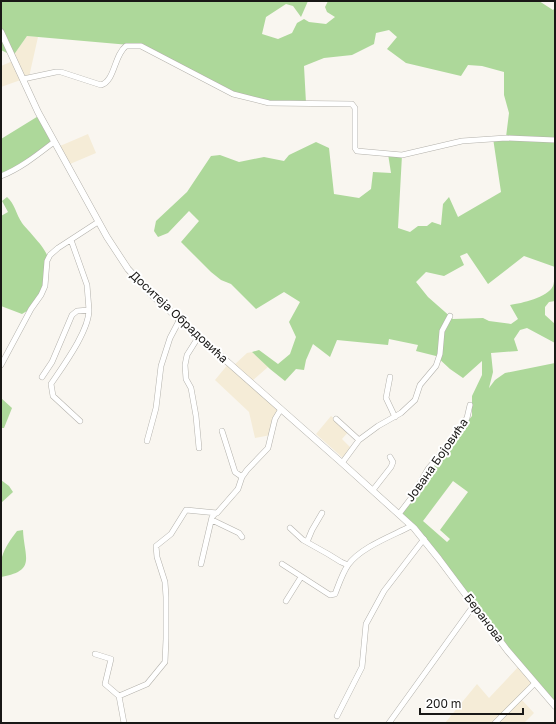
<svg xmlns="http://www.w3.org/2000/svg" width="556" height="724" font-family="'Golos Text',sans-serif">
<rect width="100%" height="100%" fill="#f9f6f0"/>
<path fill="#f5ecd7" d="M 27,36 L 38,37 L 29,77 L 1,87 L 1,66 L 15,60 L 13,56 Z
M 88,134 L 96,153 L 70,164 L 60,146 Z
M 252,352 L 268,367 L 251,382 L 281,409 L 271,435 L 255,438 L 249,412 L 215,380 L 229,363 L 233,366 L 247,353 Z
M 331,416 L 349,431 L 342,439 L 352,449 L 344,459 L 316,434 Z
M 520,665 L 535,683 L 521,699 L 534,713 L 524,723 L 445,723 L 477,684 L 489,698 Z"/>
<path fill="#add89a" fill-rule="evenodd" d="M 1,1 L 308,1 L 301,17 L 293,6 L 286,4 L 266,17 L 262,34 L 278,39 L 292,33 L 297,23 L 304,19 L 309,22 L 326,24 L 335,17 L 327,12 L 325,7 L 328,1 L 539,1 L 553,10 L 555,8 L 555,267 L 524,256 L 488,284 L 467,253 L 460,256 L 464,265 L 444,276 L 426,272 L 416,282 L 428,297 L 453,319 L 483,318 L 489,321 L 511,324 L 518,319 L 510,305 C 522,303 547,298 553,286 C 554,284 554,279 555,277 L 555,301 L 549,302 L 545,307 L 545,315 L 555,324 L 555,343 L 527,328 L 520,330 L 514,339 L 518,351 L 491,353 L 493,372 L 489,388 L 495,380 L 505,373 L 555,363 L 555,706 L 399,514 L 428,469 L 472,416 L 472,396 L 482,375 L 482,361 L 463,378 L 450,369 L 436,356 L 416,351 L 418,345 L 389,339 L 388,345 L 337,340 L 330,357 L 313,344 L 306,360 L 304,370 L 296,369 L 285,381 L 270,369 L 252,352 L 259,350 L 278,364 L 290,354 L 296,337 L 289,322 L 300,302 L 284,292 L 256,309 L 231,284 L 221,280 L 211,272 L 181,242 L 199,221 L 189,211 L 168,233 L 158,237 L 154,231 L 156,221 L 187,192 L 211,156 L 220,155 L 239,162 L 264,157 L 284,161 L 289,155 L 316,142 L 329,148 L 334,194 L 359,198 L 371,189 L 373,172 L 391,173 L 388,154 L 402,155 L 398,228 L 410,232 L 418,226 L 427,226 L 432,222 L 441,225 L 443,204 L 449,197 L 458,217 L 501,192 L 493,138 L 506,137 L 509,113 L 504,95 L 504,72 L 482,66 L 468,65 L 461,76 L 406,63 L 387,49 L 397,37 L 389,30 L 376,33 L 374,44 L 352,55 L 324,58 L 304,66 L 306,103 L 269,103 L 235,94 L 141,46 L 27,36 L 13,56 L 1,50 ZM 453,481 L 468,492 L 440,530 L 450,539 L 447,542 L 423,521 Z
M 40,115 L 54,142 L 1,176 L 1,139 Z
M 7,197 C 15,204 16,214 22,223 C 29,232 46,248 48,258 C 48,263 46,269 45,274 C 42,293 41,304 22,314 L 1,306 L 1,216 L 8,212 L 2,201 Z
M 1,398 L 12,408 L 4,428 L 1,428 Z
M 1,480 L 9,486 L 13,492 L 1,503 Z
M 23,530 C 24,557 37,571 1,577 C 1,571 0,562 2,557 C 5,547 11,539 17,531 Z"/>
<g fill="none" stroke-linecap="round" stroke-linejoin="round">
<g stroke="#b3b1ab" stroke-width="6">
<path id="minor" d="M 23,79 L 56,72 L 61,72 L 101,85 C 115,81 114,55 126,46 L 141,46 L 233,94 L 269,103 L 352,104 L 355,108 L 355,148 L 357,151 L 402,155 L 462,141 L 506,138 L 555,140
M 1,176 C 21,168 37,155 54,142
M 1,365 L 31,309 L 41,295 L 45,286 L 47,261 L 50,255 L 58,248 L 98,222
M 42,377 L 52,362 L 72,315 L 77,311 L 89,310 L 87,285 L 71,240
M 390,377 L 386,398 L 395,417
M 336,419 L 359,440
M 80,421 L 53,396 L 51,384 C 63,366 89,331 89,310
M 222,431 L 235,472 L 242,477
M 147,441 L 156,408 L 161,366 L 170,338 L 180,319
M 199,448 L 196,416 L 191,388 L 186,379 L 185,365 L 187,355 L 199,336
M 342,463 L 359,440 L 378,426 L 401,413 L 415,400 L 420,385 L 436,366 L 440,354 L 442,331 L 450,316
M 373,490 L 391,467 L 393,462 L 390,457
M 399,514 L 412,497 L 428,469 L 446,448 L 467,418 L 470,405
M 212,520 L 239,533 L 242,537
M 290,528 L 303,540 L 328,554 L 341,562 L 348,565
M 307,542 L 312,530 L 322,513
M 201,564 L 212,517 L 215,514
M 282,564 L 330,595 L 335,594 C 339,584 342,574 348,565 C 361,547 392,536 411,526
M 286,601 L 301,577
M 95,654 L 111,659 L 105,684 L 119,696
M 337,716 L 362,667 L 366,624 L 384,591 L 424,539
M 124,723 L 119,696 L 147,684 L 165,662 L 166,639 L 166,597 L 165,582 L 157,557 L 156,546 L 171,534 L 186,510 L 217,513 L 238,489 L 242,477 L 247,470 L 268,448 L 275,419 L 281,409
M 389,723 L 474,605
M 495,723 L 535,683"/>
</g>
<g stroke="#b3b1ab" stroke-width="7">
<path id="major" d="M 1,32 L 38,112 L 107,237 L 128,269 L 154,297 L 342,463 L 414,528 L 439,559 L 507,650 L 555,706"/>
</g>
<use href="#minor" stroke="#fff" stroke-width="5"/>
<use href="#major" stroke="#fff" stroke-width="6"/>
</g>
<g text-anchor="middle" stroke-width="4" stroke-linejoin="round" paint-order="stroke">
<g font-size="12" fill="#191816" stroke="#fff">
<text transform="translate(179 317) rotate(43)" y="4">Доситеја Обрадовића</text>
<text transform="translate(437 460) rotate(-55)" y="4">Јована Бојовића</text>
<text transform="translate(484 618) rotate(53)" y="4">Беранова</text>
</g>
</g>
<rect width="556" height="724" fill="none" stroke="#191816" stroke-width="4"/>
<path d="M420 708v6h103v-6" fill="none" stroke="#191816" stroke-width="2"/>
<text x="426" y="708" font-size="12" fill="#191816" stroke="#ffffff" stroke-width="3" paint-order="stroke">200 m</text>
</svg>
